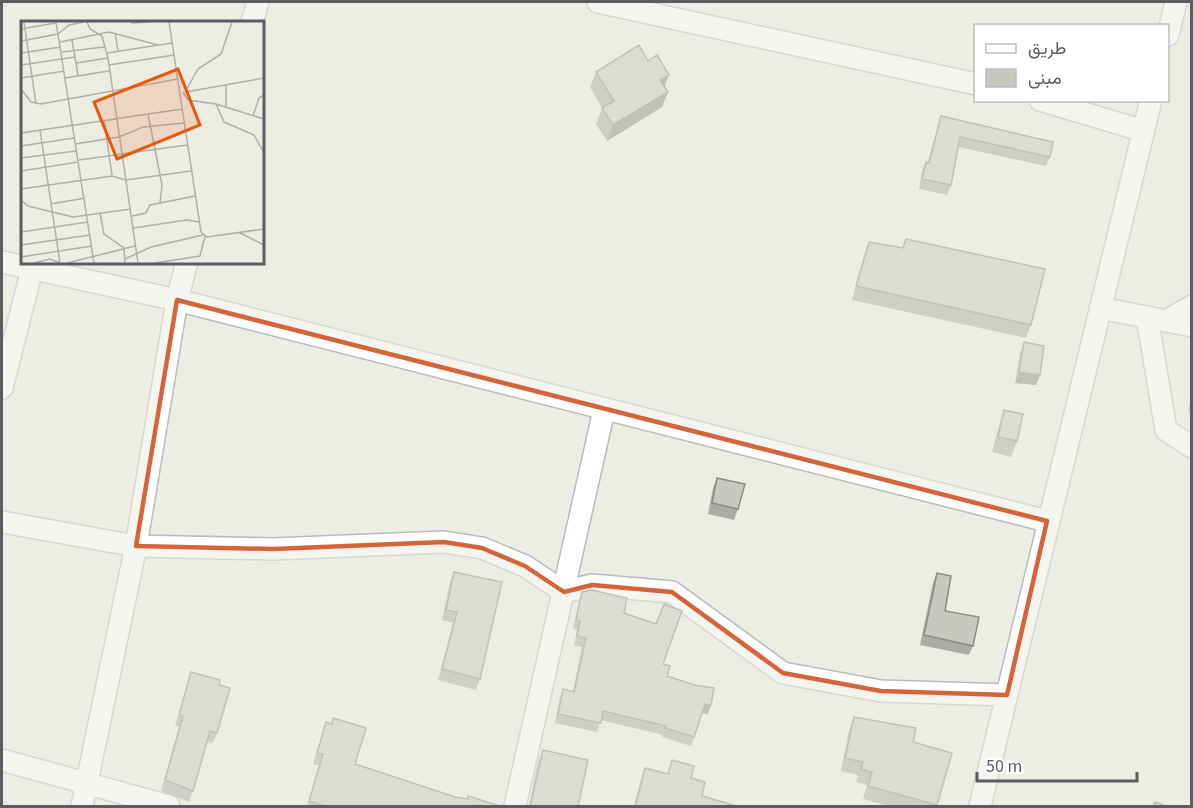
<svg xmlns="http://www.w3.org/2000/svg" width="1193" height="808" font-family="'Source Sans 3',Vazirmatn,sans-serif">
<rect width="100%" height="100%" fill="#edede3"/>
<g fill="none" stroke-linecap="round" stroke-linejoin="round">
<g stroke="#babbc1" stroke-width="24">
<path id="minor" d="M 598,2 L 976,84
M 252,22 L 258,2
M 1168,35 L 1176,2
M 1040,100 L 1144,131
M 2,262 L 177,300 L 1047,521
M 1100,308 L 1192,326
M 1147,317 L 1166,430 L 1192,447
M 1166,321 L 1192,306
M 2,388 L 32,269
M 2,522 L 136,546 L 273,549 L 444,542 L 482,548 L 525,566 L 564,592 L 592,585 L 672,592 L 783,673 L 881,691 L 1007,695
M 2,760 L 169,806
M 82,806 L 136,546 L 177,300 L 187,262
M 515,806 L 604,410
M 980,806 L 1151,100"/>
</g>
<use href="#minor" stroke="#fff" stroke-width="21"/>
</g>
<path fill="#acaba5" d="M 648,61 L 669,75 L 664,87 L 668,92 L 662,107 L 607,141 L 596,124 L 602,108 L 590,87 L 596,72 Z
M 941,116 L 1050,157 L 1046,166 L 958,147 L 951,185 L 947,195 L 919,189 L 922,171 L 926,162 L 928,162 L 938,125 Z
M 906,239 L 1031,325 L 1026,338 L 852,300 L 864,256 L 869,242 L 902,248 Z
M 1024,342 L 1040,375 L 1036,385 L 1015,383 L 1020,353 Z
M 1191,397 L 1191,413 L 1188,412 Z
M 1004,410 L 1017,441 L 1011,457 L 992,452 L 999,426 Z
M 717,478 L 738,509 L 734,520 L 708,514 L 713,488 Z
M 454,572 L 480,679 L 476,690 L 438,680 L 453,623 L 442,620 L 450,582 Z
M 937,573 L 945,611 L 973,646 L 969,655 L 920,645 L 933,583 Z
M 582,592 L 624,613 L 663,664 L 667,676 L 708,714 L 702,713 L 691,746 L 662,737 L 663,735 L 601,720 L 597,732 L 555,723 L 560,698 L 563,689 L 573,691 L 582,647 L 574,646 L 577,630 L 573,629 L 579,601 Z
M 191,672 L 219,685 L 217,733 L 213,743 L 207,742 L 189,802 L 161,791 L 179,727 L 175,726 Z
M 854,717 L 913,742 L 952,753 L 936,807 L 892,807 L 863,799 L 867,785 L 856,782 L 858,775 L 841,771 L 849,730 Z
M 326,722 L 355,764 L 455,797 L 503,807 L 307,807 L 319,766 L 313,764 Z
M 543,750 L 578,807 L 529,807 L 538,761 Z
M 672,760 L 691,778 L 702,796 L 740,807 L 634,807 L 641,779 L 645,768 L 667,774 Z"/>
<path fill="#8c8b86" d="M 669,75 L 663,90 L 660,80 Z
M 668,92 L 662,107 L 607,141 L 613,125 Z
M 1019,372 L 1040,375 L 1036,385 L 1015,383 Z
M 705,704 L 711,705 L 708,714 L 702,713 Z"/>
<path fill="#c8c7c0" stroke="#8c8b86" stroke-width="1.5" d="M 639,45 L 648,61 L 657,55 L 669,75 L 660,80 L 668,92 L 613,125 L 602,108 L 614,101 L 596,72 Z
M 941,116 L 1053,142 L 1050,157 L 960,137 L 951,185 L 922,179 L 926,162 L 929,163 Z
M 906,239 L 1045,269 L 1031,325 L 856,286 L 869,242 L 903,248 Z
M 1024,342 L 1044,346 L 1040,375 L 1019,372 Z
M 1004,410 L 1023,414 L 1017,441 L 998,437 Z
M 717,478 L 745,484 L 738,509 L 712,503 Z
M 454,572 L 502,582 L 480,679 L 442,669 L 457,612 L 446,610 Z
M 937,573 L 951,576 L 945,611 L 979,617 L 973,646 L 924,635 Z
M 591,590 L 627,598 L 624,613 L 656,624 L 664,604 L 682,611 L 663,664 L 670,666 L 667,676 L 694,685 L 714,688 L 711,705 L 705,704 L 694,737 L 665,728 L 666,726 L 603,711 L 601,723 L 558,714 L 563,689 L 574,692 L 586,638 L 577,636 L 580,621 L 576,620 L 582,592 Z
M 191,672 L 220,680 L 219,685 L 230,688 L 217,733 L 210,731 L 193,791 L 165,780 L 183,716 L 179,715 Z
M 854,717 L 916,728 L 913,742 L 952,753 L 937,805 L 868,786 L 872,772 L 861,769 L 863,762 L 845,758 Z
M 333,718 L 366,728 L 355,764 L 455,797 L 468,799 L 468,796 L 503,807 L 322,807 L 322,805 L 309,801 L 323,754 L 317,753 L 326,722 L 332,724 Z
M 543,750 L 588,760 L 578,807 L 530,807 Z
M 672,760 L 694,766 L 691,778 L 705,782 L 702,796 L 740,807 L 635,807 L 645,768 L 668,774 Z
M 1155,802 L 1168,807 L 1153,807 Z"/>
<path d="M0 0H1193V808H0ZM 177,300 L 1047,521 L 1007,695 L 881,691 L 783,673 L 672,592 L 592,585 L 564,592 L 525,566 L 482,548 L 444,542 L 273,549 L 136,546 Z" fill="#edede3" fill-opacity=".55" fill-rule="evenodd"/>
<path fill="none" stroke="#d56438" stroke-width="4.5" stroke-linejoin="round" d="M 177,300 L 1047,521 L 1007,695 L 881,691 L 783,673 L 672,592 L 592,585 L 564,592 L 525,566 L 482,548 L 444,542 L 273,549 L 136,546 Z"/>
<g transform="translate(21 21)">
<rect width="243" height="243" fill="#edede3"/>
<path fill="none" stroke="#afafac" stroke-width="1.5" d="M 3,1 L 15,83M 35,1 L 73,242M 66,1 L 69,8 L 81,15 L 87,37 L 117,242M 148,1 L 180,211 L 186,216 L 243,208M 110,2 L 129,1M 0,8 L 35,2M 94,12 L 97,30M 51,19 L 57,54M 0,20 L 37,13 L 48,4 L 62,1M 39,21 L 88,11 L 137,24M 41,31 L 83,26M 0,32 L 40,26M 86,32 L 151,22M 55,42 L 87,37M 0,44 L 54,36M 88,44 L 153,34M 0,57 L 43,50M 44,57 L 88,50M 205,63 L 205,87M 0,68 L 10,81 L 20,83 L 157,58M 162,71 L 167,79 L 195,83 L 243,98M 164,71 L 177,48 L 200,33 L 211,1M 165,71 L 243,57M 195,83 L 203,101 L 233,114 L 243,132M 127,93 L 141,164 L 139,182M 232,95 L 238,77 L 243,74M 83,99 L 91,154M 19,109 L 39,242M 0,112 L 161,88M 54,123 L 98,116 L 122,106 L 163,102M 0,125 L 53,117M 0,137 L 55,130M 58,139 L 166,124M 0,150 L 57,141M 0,168 L 91,155 L 105,159 L 170,150M 0,179 L 7,185 L 52,196 L 110,188M 30,183 L 64,177M 79,192 L 83,213 L 103,227 L 104,242M 111,195 L 125,192 L 129,184 L 174,175M 112,207 L 166,199 L 178,201M 0,211 L 67,201M 219,212 L 243,224M 0,224 L 69,214M 0,236 L 71,225M 104,238 L 130,226 L 182,214M 13,242 L 29,238 L 39,242M 46,242 L 114,225M 134,242 L 179,235 L 184,215"/>
<path fill="#e8590c" fill-opacity="0.15" stroke="#e8590c" stroke-width="3" d="M 157,48 L 179,104 L 96,138 L 73,81 Z"/>
<rect width="243" height="243" fill="none" stroke="#5b5d63" stroke-width="3"/>
</g>
<rect width="1193" height="808" fill="none" stroke="#5b5d63" stroke-width="6"/>
<rect x="974" y="24" width="195" height="78" fill="#ffffff" stroke="#bdbec1" stroke-width="1.5"/>
<rect x="986" y="44" width="30" height="9" fill="#ffffff" stroke="#bdbec1" stroke-width="1.5"/>
<text x="1028" y="54" font-size="18" fill="#5b5d63">طريق</text>
<rect x="986" y="69" width="30" height="18" fill="#c8c7c0" stroke="#bdbec1" stroke-width="1.5"/>
<text x="1028" y="84" font-size="18" fill="#5b5d63">مبنى</text>
<path d="M977 772v9h160v-9" fill="none" stroke="#5b5d63" stroke-width="3"/>
<text x="986" y="772" font-size="18" fill="#5b5d63" stroke="#ffffff" stroke-width="4.5" paint-order="stroke">50 m</text>
</svg>
